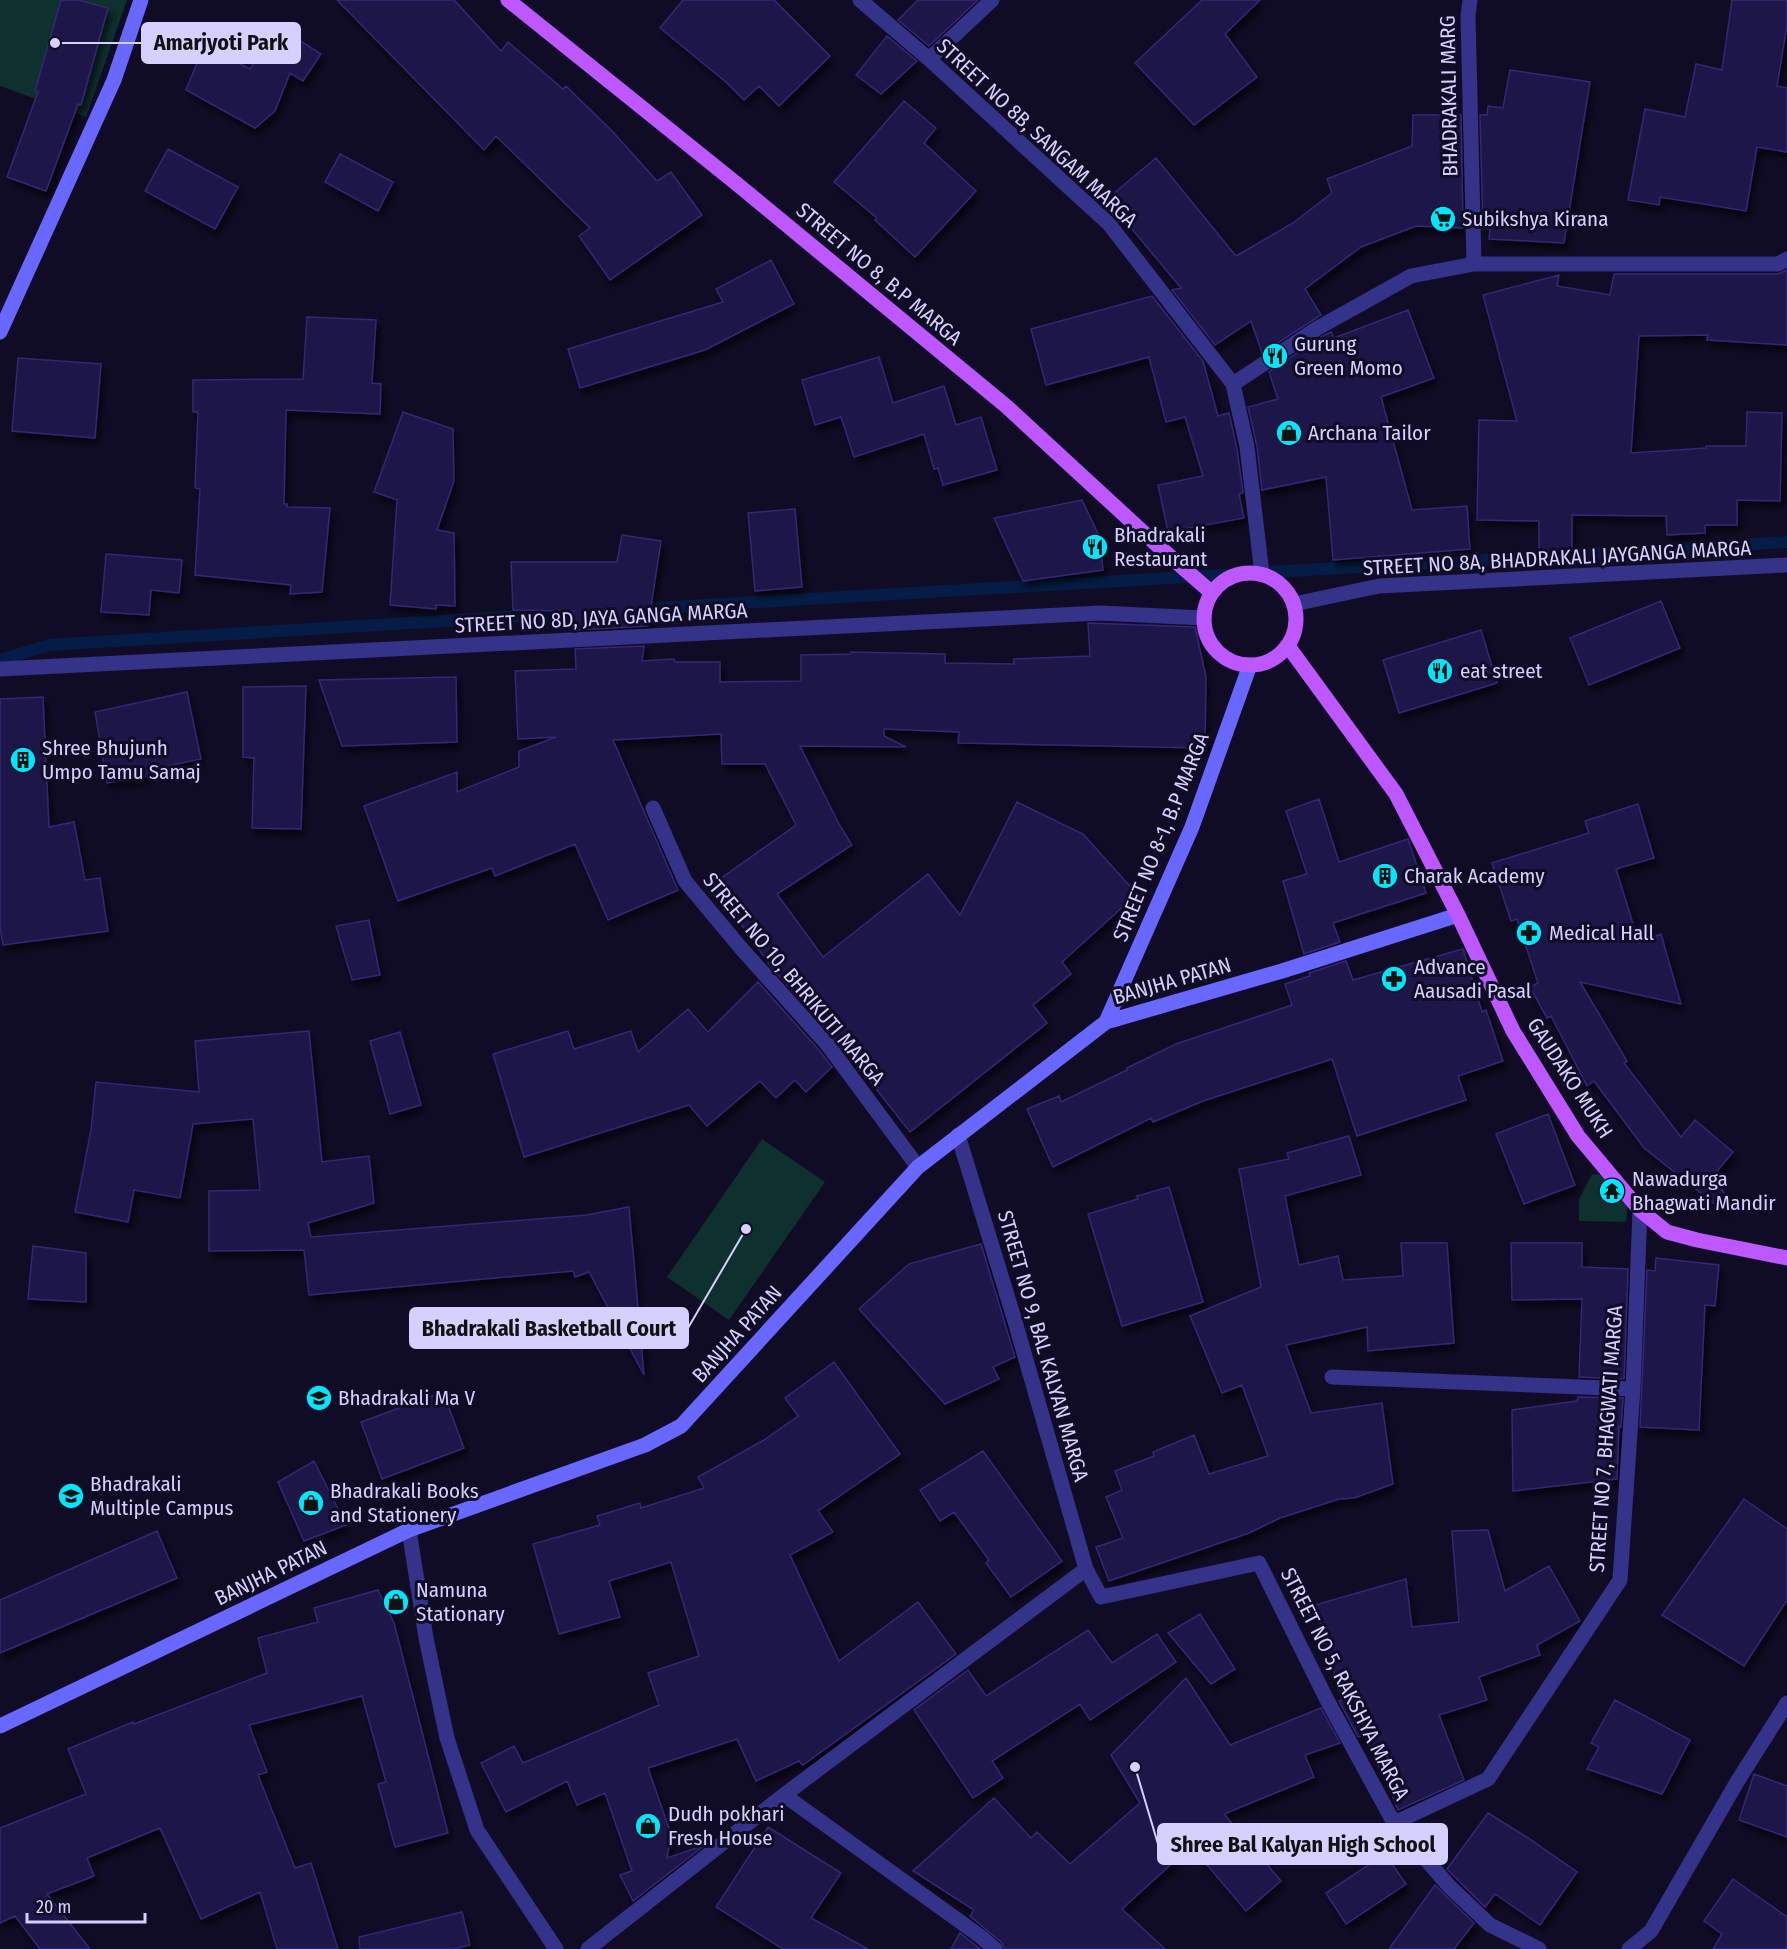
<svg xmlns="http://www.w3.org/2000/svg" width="1787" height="1949" font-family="'Fira Sans Condensed',sans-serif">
<defs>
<filter id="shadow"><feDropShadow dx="3.5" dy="6" stdDeviation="3" flood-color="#0009"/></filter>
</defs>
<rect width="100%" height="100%" fill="#100c25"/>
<path fill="#0e302e" d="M 0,0 L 127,0 L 86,117 L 0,86 Z
M 762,1139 L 825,1182 L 729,1320 L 667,1277 Z
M 1592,1174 L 1609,1175 L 1628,1201 L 1626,1222 L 1579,1221 L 1579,1199 Z"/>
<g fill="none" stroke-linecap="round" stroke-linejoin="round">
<path stroke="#051d46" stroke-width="12" d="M 637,609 L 1787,542
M 0,660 L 49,645 L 590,612"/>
</g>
<path fill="#1f1648" stroke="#342676" stroke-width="1.5" filter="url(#shadow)" d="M 61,0 L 78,0 L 108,8 L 81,105 L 78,104 L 46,191 L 7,177 L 38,92 L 35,91 Z
M 337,0 L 454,0 L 501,51 L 508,42 L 563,89 L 566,86 L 613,132 L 657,181 L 671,172 L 702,215 L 610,280 L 579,236 L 590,228 L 496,136 L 484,150 Z
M 683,0 L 774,0 L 830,56 L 779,106 L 759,86 L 744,100 L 727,83 L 660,28 Z
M 918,0 L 978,0 L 929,46 L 898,20 Z
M 1202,0 L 1260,0 L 1225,34 L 1257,77 L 1194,125 L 1135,63 Z
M 1732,0 L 1787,0 L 1787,25 L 1777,86 L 1787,88 L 1787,152 L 1757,147 L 1746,211 L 1660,197 L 1659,205 L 1628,200 L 1645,109 L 1685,117 L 1696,64 L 1722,70 Z
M 277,26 L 321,54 L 303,81 L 290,73 L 275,111 L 255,128 L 186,90 L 204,46 L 250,69 Z
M 887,36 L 917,61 L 881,94 L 856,75 Z
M 1510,70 L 1590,82 L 1564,243 L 1489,239 L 1490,229 L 1483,228 L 1480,115 L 1487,115 L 1488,106 L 1503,108 Z
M 904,101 L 936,128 L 924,143 L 976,191 L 915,257 L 875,220 L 877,218 L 834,182 Z
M 1413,115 L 1461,115 L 1463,228 L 1416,226 L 1361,247 L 1305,289 L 1321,315 L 1262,353 L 1251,321 L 1215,345 L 1172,290 L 1181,288 L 1107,199 L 1156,158 L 1236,256 L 1293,223 L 1332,193 L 1327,179 L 1412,146 Z
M 168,149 L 238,187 L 215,229 L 145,191 Z
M 340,154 L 393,182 L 378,211 L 325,182 Z
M 771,260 L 794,304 L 705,350 L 580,388 L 568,349 L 723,302 L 716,289 Z
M 1787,270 L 1787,345 L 1707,340 L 1708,335 L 1639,336 L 1631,453 L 1706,448 L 1706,446 L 1746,446 L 1747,412 L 1782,413 L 1780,501 L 1737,500 L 1737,525 L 1705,525 L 1705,533 L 1667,535 L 1666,516 L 1572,515 L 1572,552 L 1539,552 L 1539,521 L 1477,520 L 1479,420 L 1517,421 L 1483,295 L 1559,275 L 1557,286 L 1610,295 L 1614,274 L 1778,274 Z
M 1152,296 L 1203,361 L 1218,416 L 1229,413 L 1237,449 L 1243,493 L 1239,494 L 1244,518 L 1168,532 L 1158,485 L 1203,476 L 1185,417 L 1166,422 L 1149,357 L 1046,385 L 1031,329 Z
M 1408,310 L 1434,378 L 1381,397 L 1412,510 L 1467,506 L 1470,549 L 1333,560 L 1326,477 L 1262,490 L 1257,446 L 1248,407 L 1278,399 L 1269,372 L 1321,337 L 1331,332 L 1334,338 Z
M 307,317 L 376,320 L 372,383 L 381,384 L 380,414 L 286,410 L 284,504 L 287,504 L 287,507 L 330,508 L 322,592 L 290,594 L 291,585 L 195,575 L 200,489 L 195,488 L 198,412 L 193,412 L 193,380 L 303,379 Z
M 879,357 L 893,403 L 944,386 L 956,425 L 981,417 L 997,470 L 943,485 L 938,468 L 934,469 L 924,434 L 854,457 L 841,417 L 815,425 L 802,380 Z
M 18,358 L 101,364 L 95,438 L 12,431 Z
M 403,412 L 453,429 L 454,481 L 437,530 L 454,533 L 455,606 L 436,605 L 436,609 L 390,605 L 397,500 L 374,492 Z
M 1082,500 L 1099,536 L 1103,570 L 1023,581 L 994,518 Z
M 795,509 L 802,587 L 755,591 L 748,513 Z
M 622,535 L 661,541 L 648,626 L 575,630 L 574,611 L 513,610 L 511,562 L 617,562 Z
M 106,554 L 182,560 L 179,593 L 151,590 L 149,615 L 101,612 Z
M 1661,601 L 1680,648 L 1589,685 L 1570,638 Z
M 1088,623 L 1195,627 L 1206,677 L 1205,748 L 958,743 L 959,732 L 884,729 L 884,736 L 906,747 L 800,746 L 839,824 L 852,845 L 777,894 L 823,957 L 928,874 L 960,915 L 1017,802 L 1083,834 L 1137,894 L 1062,962 L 1071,974 L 1033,1005 L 1047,1023 L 910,1132 L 847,1052 L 846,1054 L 834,1038 L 772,968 L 713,884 L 796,825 L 765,764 L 722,764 L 721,734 L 613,740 L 678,890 L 608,920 L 575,844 L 495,876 L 492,868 L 398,901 L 364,806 L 457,772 L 457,792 L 519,767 L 519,751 L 556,737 L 518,739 L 515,671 L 576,669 L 575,649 L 644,646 L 642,661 L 674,659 L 675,662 L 720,662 L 720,682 L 801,681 L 801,655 L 851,654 L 851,652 L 945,654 L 945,663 L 1014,664 L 1014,659 L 1090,656 Z
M 1481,630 L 1497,683 L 1399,713 L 1383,660 Z
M 456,677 L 457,742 L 342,746 L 319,680 Z
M 306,686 L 301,829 L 252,828 L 254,758 L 243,757 L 243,687 Z
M 187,692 L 201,759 L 148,770 L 149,776 L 107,783 L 95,712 Z
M 43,697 L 49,827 L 74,822 L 85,880 L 100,878 L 108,931 L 3,945 L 0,927 L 0,699 Z
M 1319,799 L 1339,862 L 1408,839 L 1426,893 L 1333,923 L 1340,942 L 1304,954 L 1283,881 L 1307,874 L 1286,811 Z
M 1638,804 L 1654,858 L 1616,869 L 1639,943 L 1661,934 L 1681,1004 L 1580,982 L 1627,1061 L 1624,1063 L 1681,1137 L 1695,1120 L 1733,1152 L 1712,1177 L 1731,1201 L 1722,1210 L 1644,1148 L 1594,1081 L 1587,1086 L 1551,1016 L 1547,1018 L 1530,987 L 1538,983 L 1517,919 L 1511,921 L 1492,863 L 1589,833 L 1585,821 Z
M 369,920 L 380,975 L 352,980 L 336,926 Z
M 1463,949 L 1482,1012 L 1486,1010 L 1503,1061 L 1458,1076 L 1466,1100 L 1357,1136 L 1332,1059 L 1203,1101 L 1153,1122 L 1151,1118 L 1053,1167 L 1027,1109 L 1059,1096 L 1061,1102 L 1127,1070 L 1127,1068 L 1176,1044 L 1292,1005 L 1285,984 L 1310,976 L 1309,973 L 1346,961 L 1353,980 Z
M 758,982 L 819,1050 L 832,1067 L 806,1092 L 795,1080 L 776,1098 L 760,1081 L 707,1126 L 689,1105 L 524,1157 L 493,1054 L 568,1031 L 574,1049 L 631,1031 L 638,1052 L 688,1009 L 708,1032 Z
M 309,1031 L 322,1162 L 369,1156 L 374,1203 L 308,1223 L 311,1237 L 587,1215 L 629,1207 L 644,1375 L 589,1272 L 575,1277 L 573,1271 L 309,1295 L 304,1250 L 209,1251 L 209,1191 L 260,1190 L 253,1119 L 193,1124 L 180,1198 L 134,1190 L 128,1222 L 75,1212 L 91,1130 L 96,1082 L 199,1092 L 195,1041 Z
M 400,1032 L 421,1105 L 390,1114 L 370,1041 Z
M 1548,1114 L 1575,1185 L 1524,1204 L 1496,1134 Z
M 1349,1136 L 1361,1175 L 1285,1196 L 1299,1265 L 1338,1256 L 1343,1280 L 1403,1276 L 1401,1243 L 1447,1243 L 1454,1343 L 1368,1351 L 1367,1327 L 1286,1345 L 1311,1413 L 1382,1403 L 1393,1484 L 1354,1498 L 1339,1499 L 1280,1518 L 1249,1533 L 1109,1581 L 1096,1547 L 1123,1538 L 1106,1497 L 1122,1490 L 1115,1471 L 1154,1456 L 1153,1452 L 1194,1435 L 1209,1474 L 1268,1456 L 1242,1385 L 1222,1393 L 1190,1316 L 1261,1287 L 1239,1169 L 1289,1159 L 1287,1153 Z
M 1169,1187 L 1203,1302 L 1122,1326 L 1088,1214 L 1138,1199 L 1137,1196 Z
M 1511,1243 L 1582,1243 L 1582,1267 L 1628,1269 L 1624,1379 L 1579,1377 L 1582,1299 L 1512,1300 Z
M 981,1244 L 1015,1357 L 993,1367 L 999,1379 L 945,1404 L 859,1309 L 909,1264 Z
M 33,1246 L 86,1253 L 86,1302 L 28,1299 Z
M 1656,1258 L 1719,1265 L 1715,1306 L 1705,1305 L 1699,1430 L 1640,1427 L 1647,1270 L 1655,1271 Z
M 834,1362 L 900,1454 L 818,1511 L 833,1532 L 790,1555 L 839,1661 L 918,1602 L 956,1654 L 803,1765 L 799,1761 L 756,1781 L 737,1739 L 648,1768 L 671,1834 L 667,1858 L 705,1845 L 633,1901 L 620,1875 L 632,1871 L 605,1793 L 577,1805 L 567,1781 L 506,1812 L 481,1763 L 514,1746 L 523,1763 L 659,1705 L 648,1673 L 699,1656 L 671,1562 L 609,1581 L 620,1617 L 559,1634 L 533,1544 L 600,1525 L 597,1516 L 640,1503 L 641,1508 L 704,1488 L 698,1477 L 764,1440 L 798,1416 L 785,1398 Z
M 443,1392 L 464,1448 L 382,1479 L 361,1422 Z
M 1578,1397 L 1623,1398 L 1621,1427 L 1619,1426 L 1617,1479 L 1513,1491 L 1512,1410 L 1577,1401 Z
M 983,1451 L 1062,1561 L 1011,1597 L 986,1563 L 989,1560 L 954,1512 L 940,1521 L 920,1490 Z
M 314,1461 L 346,1525 L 304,1541 L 278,1482 Z
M 1744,1499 L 1787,1529 L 1787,1600 L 1744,1666 L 1662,1615 Z
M 1488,1530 L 1505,1591 L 1549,1566 L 1580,1621 L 1537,1645 L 1540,1655 L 1479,1677 L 1487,1700 L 1439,1715 L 1464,1780 L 1398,1810 L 1383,1773 L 1381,1774 L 1366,1735 L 1358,1737 L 1339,1701 L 1342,1700 L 1315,1605 L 1406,1579 L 1412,1627 L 1459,1622 L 1452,1531 Z
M 157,1531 L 177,1578 L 0,1653 L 0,1600 Z
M 378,1590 L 394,1623 L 448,1833 L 395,1847 L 378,1784 L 386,1782 L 362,1696 L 249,1725 L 267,1772 L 258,1775 L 295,1868 L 311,1863 L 338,1949 L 277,1949 L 260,1892 L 201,1919 L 160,1828 L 87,1858 L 94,1876 L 47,1894 L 90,1949 L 40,1949 L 15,1916 L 0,1923 L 0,1828 L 86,1794 L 68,1749 L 133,1722 L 134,1724 L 267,1673 L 258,1638 L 318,1622 L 314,1608 Z
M 1200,1614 L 1235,1669 L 1211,1684 L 1168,1633 Z
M 1088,1630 L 1112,1663 L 1157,1634 L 1176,1662 L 1090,1720 L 1080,1704 L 992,1761 L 1003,1778 L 973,1798 L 914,1710 L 968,1670 L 986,1696 Z
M 1186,1678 L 1230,1745 L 1321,1708 L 1340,1743 L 1305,1755 L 1314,1777 L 1224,1814 L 1281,1881 L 1246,1911 L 1191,1846 L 1122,1909 L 1165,1949 L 1005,1949 L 1001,1942 L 970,1916 L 974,1910 L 913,1871 L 994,1798 L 1031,1838 L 1037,1832 L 1070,1864 L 1140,1803 L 1111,1755 Z
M 1615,1700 L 1690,1740 L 1662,1794 L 1587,1769 L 1599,1747 L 1591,1743 Z
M 1754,1774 L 1787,1786 L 1787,1837 L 1739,1820 Z
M 1488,1813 L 1528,1838 L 1577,1872 L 1540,1925 L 1495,1894 L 1485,1907 L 1447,1869 Z
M 768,1827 L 841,1873 L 811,1918 L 868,1949 L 783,1949 L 716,1907 Z
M 1385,1854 L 1406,1884 L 1346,1924 L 1326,1893 Z
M 1733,1879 L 1787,1917 L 1787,1949 L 1713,1949 L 1722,1934 L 1704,1921 Z
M 1435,1885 L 1474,1923 L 1454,1949 L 1389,1949 Z
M 462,1912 L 470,1945 L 454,1949 L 360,1949 L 359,1937 Z
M 960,1933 L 974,1944 L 980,1949 L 951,1949 Z"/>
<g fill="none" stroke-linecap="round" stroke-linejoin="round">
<path stroke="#343289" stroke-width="15" d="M 860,0 L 929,59 L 1109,224 L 1233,384 L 1247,447 L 1262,574
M 1470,0 L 1468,16 L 1474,264
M 929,59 L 992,0
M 1233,384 L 1316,329 L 1411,276 L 1474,264 L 1778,264 L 1787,259
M 1294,604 L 1379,586 L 1787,565
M 0,669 L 1100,613 L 1204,618
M 653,808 L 685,881 L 740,947 L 827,1044 L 918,1167
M 958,1135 L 1014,1318 L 1086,1569 L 1101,1597 L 1259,1563 L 1326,1698 L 1394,1823 L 1449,1886 L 1490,1925 L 1539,1949
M 1332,1377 L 1633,1389
M 409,1530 L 426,1638 L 447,1738 L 477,1830 L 556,1949
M 784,1795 L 980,1936 L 995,1949
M 1394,1823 L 1488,1779 L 1620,1580 L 1633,1389 L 1640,1210
M 588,1949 L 784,1795 L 1086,1569
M 1629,1949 L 1651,1931 L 1737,1782 L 1787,1703"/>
<path stroke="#6867ff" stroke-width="15" d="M 0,332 L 114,80 L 141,0
M 1106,1022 L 1192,827 L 1250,665
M 0,1726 L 409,1530 L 645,1445 L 681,1426 L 918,1167 L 1106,1022 L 1282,971 L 1458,915"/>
<path stroke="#bd57ff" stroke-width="15" d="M 508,0 L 737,184 L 1006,406 L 1157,545 L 1212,593
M1204 619a46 46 0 1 1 92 0a46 46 0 1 1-92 0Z
M 1288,646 L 1396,794 L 1458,915 L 1513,1031 L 1578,1136 L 1640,1210 L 1667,1232 L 1697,1240 L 1787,1258"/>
</g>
<defs>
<g id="supermarket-disc" transform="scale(1.35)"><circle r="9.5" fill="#00e7fb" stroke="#100c25"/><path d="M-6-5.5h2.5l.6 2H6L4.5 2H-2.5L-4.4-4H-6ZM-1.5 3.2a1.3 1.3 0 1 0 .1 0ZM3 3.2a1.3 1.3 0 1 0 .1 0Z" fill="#111"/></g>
<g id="restaurant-disc" transform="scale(1.35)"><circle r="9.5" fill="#00e7fb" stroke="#100c25"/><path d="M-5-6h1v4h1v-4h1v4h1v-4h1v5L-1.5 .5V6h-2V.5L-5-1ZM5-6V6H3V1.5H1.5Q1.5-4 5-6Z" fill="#111"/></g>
<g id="shop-disc" transform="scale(1.35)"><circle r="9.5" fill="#00e7fb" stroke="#100c25"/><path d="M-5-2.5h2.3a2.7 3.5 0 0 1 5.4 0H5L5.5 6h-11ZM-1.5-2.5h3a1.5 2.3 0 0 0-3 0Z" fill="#111"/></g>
<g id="building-disc" transform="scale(1.35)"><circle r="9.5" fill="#00e7fb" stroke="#100c25"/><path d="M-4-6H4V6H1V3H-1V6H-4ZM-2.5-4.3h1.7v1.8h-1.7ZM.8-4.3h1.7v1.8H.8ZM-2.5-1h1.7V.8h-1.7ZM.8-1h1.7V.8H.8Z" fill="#111"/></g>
<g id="pharmacy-disc" transform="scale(1.35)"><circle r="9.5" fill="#00e7fb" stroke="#100c25"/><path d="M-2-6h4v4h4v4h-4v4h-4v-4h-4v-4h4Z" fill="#111"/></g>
<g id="temple-disc" transform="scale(1.35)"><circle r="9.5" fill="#00e7fb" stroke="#100c25"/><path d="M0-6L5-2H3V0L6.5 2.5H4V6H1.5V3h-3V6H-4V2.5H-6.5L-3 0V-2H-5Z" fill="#111"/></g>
<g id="school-disc" transform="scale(1.35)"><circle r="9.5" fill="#00e7fb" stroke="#100c25"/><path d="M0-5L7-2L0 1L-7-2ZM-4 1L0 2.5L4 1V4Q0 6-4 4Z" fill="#111"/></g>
<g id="university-disc" transform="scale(1.35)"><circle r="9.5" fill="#00e7fb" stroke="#100c25"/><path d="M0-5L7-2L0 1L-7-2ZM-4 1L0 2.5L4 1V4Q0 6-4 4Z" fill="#111"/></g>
</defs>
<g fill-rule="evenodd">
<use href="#supermarket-disc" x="1443" y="219"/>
<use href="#restaurant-disc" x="1275" y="356"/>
<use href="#shop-disc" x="1289" y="433"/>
<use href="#restaurant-disc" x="1095" y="547"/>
<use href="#restaurant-disc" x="1440" y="671"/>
<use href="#building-disc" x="23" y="760"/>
<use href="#building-disc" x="1385" y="876"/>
<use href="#pharmacy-disc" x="1529" y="933"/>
<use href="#pharmacy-disc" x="1394" y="979"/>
<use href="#temple-disc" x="1612" y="1191"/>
<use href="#school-disc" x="319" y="1398"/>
<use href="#university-disc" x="71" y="1496"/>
<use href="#shop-disc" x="311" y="1503"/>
<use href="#shop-disc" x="396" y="1602"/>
<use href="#shop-disc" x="648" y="1826"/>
</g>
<g text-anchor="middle" stroke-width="6" stroke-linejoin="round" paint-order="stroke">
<g font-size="21" fill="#d5d0ff" stroke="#100c25">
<text transform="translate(1449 96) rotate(-91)" y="7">BHADRAKALI MARG</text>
<text transform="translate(1037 133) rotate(43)" y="7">STREET NO 8B, SANGAM MARGA</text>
<text transform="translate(879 274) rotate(40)" y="7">STREET NO 8, B.P MARGA</text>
<text transform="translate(1557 558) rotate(-3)" y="7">STREET NO 8A, BHADRAKALI JAYGANGA MARGA</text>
<text transform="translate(601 618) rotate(-3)" y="7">STREET NO 8D, JAYA GANGA MARGA</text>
<text transform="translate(1161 837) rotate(-68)" y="7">STREET NO 8-1, B.P MARGA</text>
<text transform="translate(794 979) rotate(50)" y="7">STREET NO 10, BHRIKUTI MARGA</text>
<text transform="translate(1172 981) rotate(-16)" y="7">BANJHA PATAN</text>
<text transform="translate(1570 1078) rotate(57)" y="7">GAUDAKO MUKH</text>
<text transform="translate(737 1334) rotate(-48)" y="7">BANJHA PATAN</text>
<text transform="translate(1043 1346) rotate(74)" y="7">STREET NO 9, BAL KALYAN MARGA</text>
<text transform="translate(1606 1439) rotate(-86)" y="7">STREET NO 7, BHAGWATI MARGA</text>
<text transform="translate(271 1573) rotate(-26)" y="7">BANJHA PATAN</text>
<text transform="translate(1345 1684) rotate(63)" y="7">STREET NO 5, RAKSHYA MARGA</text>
</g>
<g font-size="21" fill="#d5d0ff" stroke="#100c25" text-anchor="start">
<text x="1462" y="226">Subikshya Kirana</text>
<text x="1294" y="351">Gurung<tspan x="1294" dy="24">Green Momo</tspan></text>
<text x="1308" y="440">Archana Tailor</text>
<text x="1114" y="542">Bhadrakali<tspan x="1114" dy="24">Restaurant</tspan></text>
<text x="1460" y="678">eat street</text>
<text x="42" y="755">Shree Bhujunh<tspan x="42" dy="24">Umpo Tamu Samaj</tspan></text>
<text x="1404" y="883">Charak Academy</text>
<text x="1549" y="940">Medical Hall</text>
<text x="1414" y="974">Advance<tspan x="1414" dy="24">Aausadi Pasal</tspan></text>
<text x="1632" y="1186">Nawadurga<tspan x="1632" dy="24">Bhagwati Mandir</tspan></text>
<text x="338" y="1405">Bhadrakali Ma V</text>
<text x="90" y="1491">Bhadrakali<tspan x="90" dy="24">Multiple Campus</tspan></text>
<text x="330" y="1498">Bhadrakali Books<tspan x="330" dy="24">and Stationery</tspan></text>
<text x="416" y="1597">Namuna<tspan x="416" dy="24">Stationary</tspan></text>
<text x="668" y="1821">Dudh pokhari<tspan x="668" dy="24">Fresh House</tspan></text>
</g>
</g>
<path fill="none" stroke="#d5d0ff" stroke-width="2" d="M55 43L142 43M746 1229L688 1328M1135 1767L1158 1844"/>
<g fill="#d5d0ff" stroke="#100c25" stroke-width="2">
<circle cx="55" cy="43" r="6"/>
<circle cx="746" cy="1229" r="6"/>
<circle cx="1135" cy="1767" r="6"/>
</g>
<g fill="#d5d0ff" stroke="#d5d0ff" stroke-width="2">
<rect x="142" y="23" width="158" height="40" rx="6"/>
<rect x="410" y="1308" width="278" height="40" rx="6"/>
<rect x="1158" y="1824" width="289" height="40" rx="6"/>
</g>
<g font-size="22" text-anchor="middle" font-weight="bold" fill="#111">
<text x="221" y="50">Amarjyoti Park</text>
<text x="549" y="1336">Bhadrakali Basketball Court</text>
<text x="1303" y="1852">Shree Bal Kalyan High School</text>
</g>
<path d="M27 1913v9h118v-9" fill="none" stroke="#d5d0ff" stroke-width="3"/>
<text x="36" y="1913" font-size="18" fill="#d5d0ff" stroke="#100c25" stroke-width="4.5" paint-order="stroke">20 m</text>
</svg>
